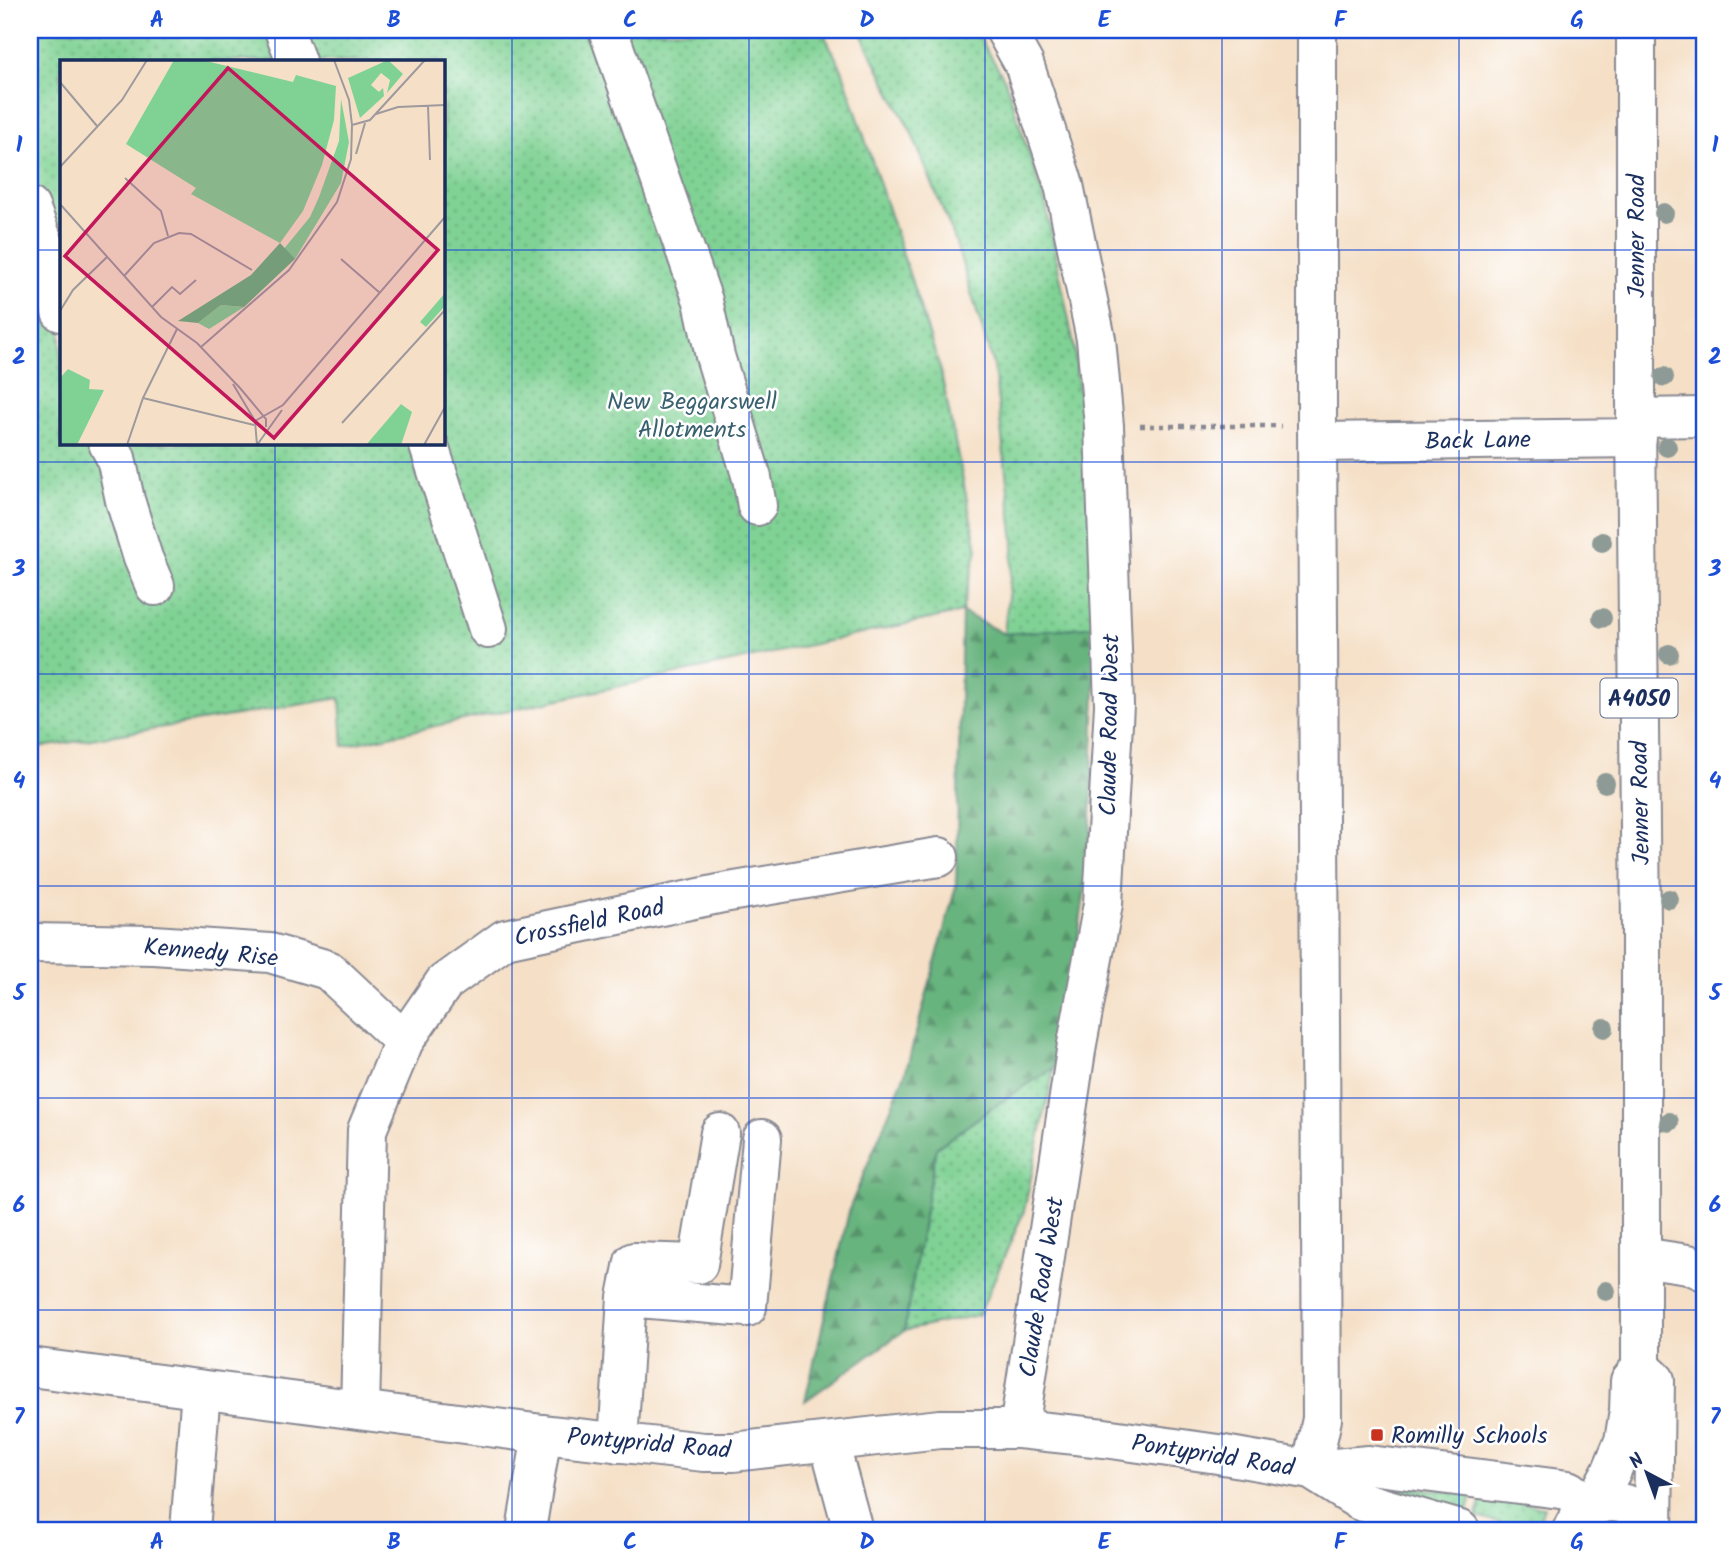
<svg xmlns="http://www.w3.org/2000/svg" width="1734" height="1560" font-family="Kalam,sans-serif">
<defs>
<pattern id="grass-dots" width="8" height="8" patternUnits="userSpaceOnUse" patternTransform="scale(1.75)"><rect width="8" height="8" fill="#80d294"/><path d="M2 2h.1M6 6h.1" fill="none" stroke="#68ab7c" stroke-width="1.8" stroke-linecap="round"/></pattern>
<pattern id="forest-firs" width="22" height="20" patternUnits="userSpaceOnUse" patternTransform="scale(1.75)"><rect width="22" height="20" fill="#68b47e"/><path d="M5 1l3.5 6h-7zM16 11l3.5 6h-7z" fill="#55936a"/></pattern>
</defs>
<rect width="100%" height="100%" fill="#fff"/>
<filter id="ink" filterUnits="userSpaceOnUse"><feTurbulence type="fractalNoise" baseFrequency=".0143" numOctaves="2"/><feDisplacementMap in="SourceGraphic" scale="14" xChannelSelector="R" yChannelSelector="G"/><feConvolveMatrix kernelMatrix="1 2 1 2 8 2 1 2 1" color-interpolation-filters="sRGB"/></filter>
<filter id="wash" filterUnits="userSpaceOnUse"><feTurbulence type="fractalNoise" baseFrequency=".00686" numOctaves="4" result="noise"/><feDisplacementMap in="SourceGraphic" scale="28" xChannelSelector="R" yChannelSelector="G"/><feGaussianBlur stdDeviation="1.57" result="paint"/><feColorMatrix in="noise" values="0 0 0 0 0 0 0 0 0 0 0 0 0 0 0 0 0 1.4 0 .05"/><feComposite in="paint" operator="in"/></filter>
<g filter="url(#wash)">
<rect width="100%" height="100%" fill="#f5e0c7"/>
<path fill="url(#grass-dots)" stroke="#4e8079" stroke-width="2" fill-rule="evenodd" d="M 30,30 L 822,30 L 843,72 L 940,368 L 977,549 L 962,612 L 343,746 L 340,698 L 30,749 ZM 61,61 L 443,61 L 443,443 L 61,443 Z
M 859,30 L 975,30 L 1005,80 L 1046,206 L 1074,346 L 1090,495 L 1097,626 L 1004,634 L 1014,542 L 994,368 L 954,237 L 912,134 Z
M 1054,1068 L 1024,1211 L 979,1315 L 904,1331 L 935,1149 L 1009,1096 Z
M 1362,1484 L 1473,1493 L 1467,1515 Z
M 1482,1496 L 1544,1507 L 1536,1530 L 1523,1530 L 1477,1517 Z"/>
<path fill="url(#forest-firs)" stroke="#42726e" stroke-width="2" d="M 962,612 L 1004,634 L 1097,626 L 1090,853 L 1072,980 L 1054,1068 L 1009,1096 L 936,1148 L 904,1331 L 805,1401 L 850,1207 L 905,1074 L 956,886 Z"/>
</g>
<g filter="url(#ink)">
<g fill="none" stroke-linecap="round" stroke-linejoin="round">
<g stroke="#888892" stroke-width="42">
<path id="minor" d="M 284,30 L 296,61
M 608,30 L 703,301 L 715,356 L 752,478 L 757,506
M 1005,30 L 1024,64 L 1064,185 L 1096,339 L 1104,426 L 1114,705 L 1103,904 L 1077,1044 L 1019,1429
M 30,207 L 45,246 L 61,312
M 1636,418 L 1704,417
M 1318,442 L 1637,438
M 108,443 L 116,458 L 125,500 L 143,558 L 155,586
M 428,443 L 488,629
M 30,943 L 154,945 L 270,953 L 328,970 L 404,1041
M 1641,1257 L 1688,1264 L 1704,1271
M 627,1297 L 747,1307 L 762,1139
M 360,1410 L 367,1130 L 404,1041 L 444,983 L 505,939 L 723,893 L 939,857
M 829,1442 L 853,1530
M 618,1443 L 627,1297 L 634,1262 L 698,1264 L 720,1133
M 1311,1470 L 1322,1419 L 1317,426 L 1317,30
M 190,1530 L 201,1390
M 526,1530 L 542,1434"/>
</g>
<g stroke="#888892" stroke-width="42">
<path id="major" d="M 30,1367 L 542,1434 L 704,1452 L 733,1452 L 940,1429 L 1019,1429 L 1104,1438 L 1218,1454 L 1311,1470 L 1369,1465 L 1568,1490 L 1592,1507
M 1643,1369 L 1655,1380 L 1653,1530
M 1311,1470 L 1360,1501 L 1460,1530
M 1592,1507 L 1612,1470 L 1624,1441 L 1629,1411 L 1630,1381 L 1641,1367 L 1641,930 L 1636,418 L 1636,30
M 1572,1530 C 1586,1494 1638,1492 1651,1530"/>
</g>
<path stroke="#888892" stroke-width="4.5" stroke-dasharray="5 5" stroke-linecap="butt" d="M 1140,426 L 1281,426"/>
<use href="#minor" stroke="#fff" stroke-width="38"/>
<use href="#major" stroke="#fff" stroke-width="38"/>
</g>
<g fill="#8e9a96">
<circle cx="1664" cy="213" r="10"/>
<circle cx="1664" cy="377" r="10"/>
<circle cx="1667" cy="447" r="10"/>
<circle cx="1602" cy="542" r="10"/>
<circle cx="1602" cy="618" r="10"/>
<circle cx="1669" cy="654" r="10"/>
<circle cx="1605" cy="783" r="10"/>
<circle cx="1669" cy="899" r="10"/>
<circle cx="1604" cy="1028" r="10"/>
<circle cx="1669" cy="1122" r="10"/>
<circle cx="1606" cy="1291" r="10"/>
</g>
</g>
<path fill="none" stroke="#1d4ed8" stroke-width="2" stroke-opacity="0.55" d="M 275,30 L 275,61M 512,30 L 512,1530M 749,30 L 749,1530M 985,30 L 985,1530M 1222,30 L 1222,1530M 1459,30 L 1459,1530M 30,250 L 61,250M 443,250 L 1704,250M 275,443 L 275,1530M 30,462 L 1704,462M 30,674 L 1704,674M 30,886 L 1704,886M 30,1098 L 1704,1098M 30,1310 L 1704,1310"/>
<rect fill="#c8321e" stroke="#fff" stroke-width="2.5" x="1370" y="1428" width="14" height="14" rx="3.5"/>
<g text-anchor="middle" stroke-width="5" stroke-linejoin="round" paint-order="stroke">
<rect fill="#fff" stroke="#5f6d8e" stroke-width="2" x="1600.5" y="678.5" width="77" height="39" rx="5"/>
<g font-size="23" font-weight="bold" fill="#1b2f5e">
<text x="1639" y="706">A4050</text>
</g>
<g font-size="24" fill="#1b2f5e" stroke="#fff">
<text transform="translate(1636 236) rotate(-90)" y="8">Jenner Road</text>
<text transform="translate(1478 440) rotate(-1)" y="8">Back Lane</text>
<text transform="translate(1109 725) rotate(-89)" y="8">Claude Road West</text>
<text transform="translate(1640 803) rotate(-91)" y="8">Jenner Road</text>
<text transform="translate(589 922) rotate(-12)" y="8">Crossfield Road</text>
<text transform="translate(211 952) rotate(5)" y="8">Kennedy Rise</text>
<text transform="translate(1041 1287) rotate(-81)" y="8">Claude Road West</text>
<text transform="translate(649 1443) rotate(5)" y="8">Pontypridd Road</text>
<text transform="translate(1213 1455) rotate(9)" y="8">Pontypridd Road</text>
</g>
<g font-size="24" fill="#39606e" stroke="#fff">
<text x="692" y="409">New Beggarswell<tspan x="692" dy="28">Allotments</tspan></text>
</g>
<g font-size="24" fill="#1b2f5e" stroke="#fff" text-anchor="start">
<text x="1391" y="1443">Romilly Schools</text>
</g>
</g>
<g transform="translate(60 60)">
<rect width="385" height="385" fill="#f5e0c7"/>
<path d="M 114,0 L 142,0 L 233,22 L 236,15 L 276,26 L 274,60 L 262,105 L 243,151 L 220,183 L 131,134 L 136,128 L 66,84 ZM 328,0 L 343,14 L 327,33 L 330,20 L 321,13 L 311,25 L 319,32 L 323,28 L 324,36 L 300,58 L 288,18 ZM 281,39 L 289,82 L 281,123 L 235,199 L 223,190 L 250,157 L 259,137 L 279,81 ZM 385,233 L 385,246 L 366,267 L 360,262 ZM 161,245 L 184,247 L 149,269 L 138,263 ZM 341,344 L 352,352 L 341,385 L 306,385 Z" fill="#80d294"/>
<path d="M 220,183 L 235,199 L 184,247 L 161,245 L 138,263 L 118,261 L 191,215 Z" fill="#68b47e"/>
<path d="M 8,309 L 30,320 L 29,329 L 44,330 L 17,385 L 0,385 L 0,318 Z" fill="#80d294"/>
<path fill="none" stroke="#9e999d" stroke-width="2" d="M 0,22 L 37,66M 368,46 L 370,100M 316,54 L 338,47 L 385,45M 292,65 L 310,60 L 365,0M 296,94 L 305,63M 0,107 L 62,40 L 87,0M 65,118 L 101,151 L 108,176M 0,144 L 101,257 L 137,283 L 180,328 L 206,359 L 206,367M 281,199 L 320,233M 64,216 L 94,183 L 119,173 L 131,174 L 192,210M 92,247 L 112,227 L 120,234 L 136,220M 0,251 L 13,230 L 47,197M 141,287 L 229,210 L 277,142 L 291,99 L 292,65 L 289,40 L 274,0M 173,324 L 195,361M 83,338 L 194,365M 195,361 L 223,345 L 385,157M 195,361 L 197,385M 282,363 L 385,250M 67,385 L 83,338 L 117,269M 197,385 L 222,350M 364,385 L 385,347"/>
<path fill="#c2185b" fill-opacity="0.15" stroke="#c2185b" stroke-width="3.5" d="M 168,8 L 378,190 L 214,378 L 5,196 Z"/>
<rect width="385" height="385" fill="none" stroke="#1b2f5e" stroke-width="3.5"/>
</g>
<rect width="1734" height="1560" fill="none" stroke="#fff" stroke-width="77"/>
<g transform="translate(1647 1473) rotate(319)" stroke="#ffffff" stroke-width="5" paint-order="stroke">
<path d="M0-5L12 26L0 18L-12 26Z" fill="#1b2f5e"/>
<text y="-10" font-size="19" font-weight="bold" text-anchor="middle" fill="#1b2f5e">N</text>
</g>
<rect x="38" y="38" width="1658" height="1484" fill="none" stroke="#1d4ed8" stroke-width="2.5"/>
<g font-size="23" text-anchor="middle" font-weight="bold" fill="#1d4ed8">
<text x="157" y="27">A</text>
<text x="394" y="27">B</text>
<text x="630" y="27">C</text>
<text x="867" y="27">D</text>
<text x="1104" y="27">E</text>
<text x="1340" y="27">F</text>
<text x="1577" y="27">G</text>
<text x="19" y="152">1</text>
<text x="1715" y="152">1</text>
<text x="19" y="364">2</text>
<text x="1715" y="364">2</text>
<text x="19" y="576">3</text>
<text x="1715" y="576">3</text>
<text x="19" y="788">4</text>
<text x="1715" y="788">4</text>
<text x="19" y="1000">5</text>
<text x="1715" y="1000">5</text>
<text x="19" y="1212">6</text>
<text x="1715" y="1212">6</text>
<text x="19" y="1424">7</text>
<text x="1715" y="1424">7</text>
<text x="157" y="1549">A</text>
<text x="394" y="1549">B</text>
<text x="630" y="1549">C</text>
<text x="867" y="1549">D</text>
<text x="1104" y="1549">E</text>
<text x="1340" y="1549">F</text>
<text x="1577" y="1549">G</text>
</g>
</svg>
